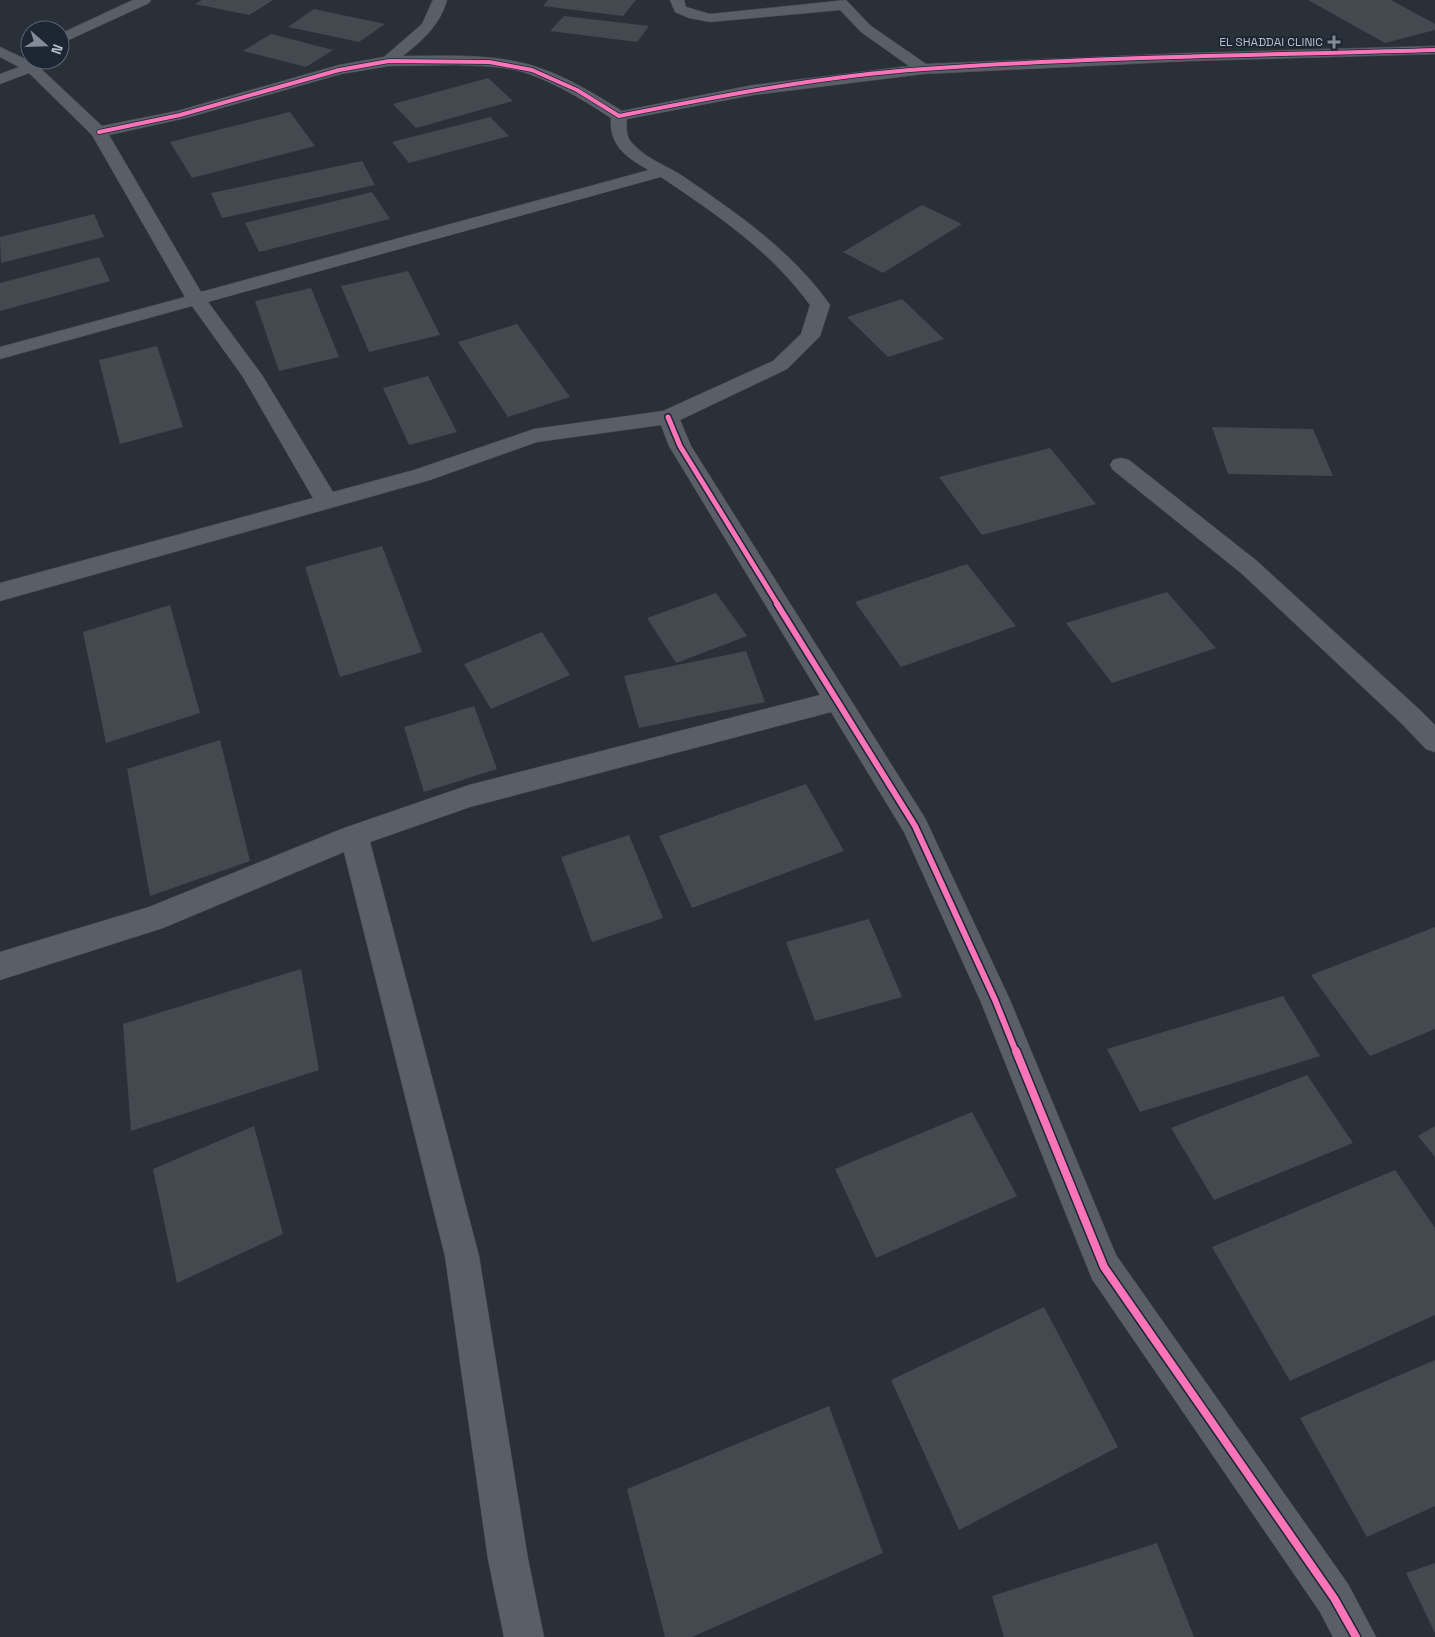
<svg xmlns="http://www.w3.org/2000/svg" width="1435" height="1637" font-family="'Space Grotesk',sans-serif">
<rect width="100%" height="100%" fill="#2a3038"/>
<path fill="#444950" d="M 202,0 L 273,0 L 249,15 L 195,4 Z
M 548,0 L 636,0 L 623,16 L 543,6 Z
M 1308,0 L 1391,0 L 1435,24 L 1435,30 L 1385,43 Z
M 314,9 L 385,24 L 359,42 L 288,27 Z
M 564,16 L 649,26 L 637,42 L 550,31 Z
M 271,34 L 333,50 L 306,67 L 243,51 Z
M 488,78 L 513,101 L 416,128 L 393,104 Z
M 290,112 L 315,146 L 192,178 L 170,142 Z
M 490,117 L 509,136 L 409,163 L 392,142 Z
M 362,161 L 375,185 L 222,218 L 211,193 Z
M 372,192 L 390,219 L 259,252 L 245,223 Z
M 922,205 L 962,224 L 883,273 L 843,252 Z
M 94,214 L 104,237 L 1,263 L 0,237 Z
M 99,257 L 110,281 L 0,311 L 0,283 Z
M 408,271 L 440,335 L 369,352 L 341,286 Z
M 311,288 L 339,357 L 279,371 L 255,301 Z
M 902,299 L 944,339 L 888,357 L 847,317 Z
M 517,324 L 570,397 L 508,417 L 458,342 Z
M 157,346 L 183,427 L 120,444 L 99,360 Z
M 428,376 L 457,432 L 409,445 L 383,388 Z
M 1212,427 L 1313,429 L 1333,476 L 1228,474 Z
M 1050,448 L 1096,504 L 982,535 L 939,477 Z
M 382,546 L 422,652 L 340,677 L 305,567 Z
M 967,564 L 1016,626 L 901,667 L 855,602 Z
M 1167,592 L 1216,648 L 1112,683 L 1066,623 Z
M 716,593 L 747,636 L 676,663 L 647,618 Z
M 170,605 L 200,713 L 106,743 L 83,632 Z
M 542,632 L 570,675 L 491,709 L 464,664 Z
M 746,651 L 765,702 L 639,728 L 624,676 Z
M 474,706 L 497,769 L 424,792 L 404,727 Z
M 220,740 L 250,861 L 150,896 L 127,769 Z
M 806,784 L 844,851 L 692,908 L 659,836 Z
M 629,835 L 663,918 L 592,942 L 561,857 Z
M 869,919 L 902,997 L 815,1021 L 786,942 Z
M 1435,927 L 1435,1029 L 1370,1056 L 1311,975 Z
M 301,969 L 319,1070 L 131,1131 L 123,1024 Z
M 1283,996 L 1320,1056 L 1140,1112 L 1107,1049 Z
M 1307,1075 L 1353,1143 L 1214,1200 L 1171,1128 Z
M 972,1112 L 1017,1196 L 876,1258 L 835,1169 Z
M 254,1126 L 283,1234 L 177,1283 L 153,1169 Z
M 1435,1126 L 1435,1157 L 1418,1136 Z
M 1395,1170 L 1435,1228 L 1435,1315 L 1290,1381 L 1212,1247 Z
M 1044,1307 L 1118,1447 L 959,1530 L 891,1380 Z
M 1435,1360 L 1435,1506 L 1367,1537 L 1300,1418 Z
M 829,1406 L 883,1553 L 692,1637 L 665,1637 L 627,1489 Z
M 1157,1543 L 1194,1637 L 1004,1637 L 992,1596 Z
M 1435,1563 L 1435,1633 L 1406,1573 Z"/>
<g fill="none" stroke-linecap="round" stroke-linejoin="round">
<g stroke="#484c53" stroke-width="1">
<path id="minor" d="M 133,0 L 151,0 L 149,3 L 60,44 L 60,34 Z
M 433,0 L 447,0 C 440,25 423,40 403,56 C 447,56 494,53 537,67 C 567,77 595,94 622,111 L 753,85 L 909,66 L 861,32 L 840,10 L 710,22 L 689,18 L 675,12 L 670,0 L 684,0 L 686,7 L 710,14 L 846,0 L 871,26 L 926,64 L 1189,53 L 1435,46 L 1435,54 L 1189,61 L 923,74 L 753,95 L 627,119 C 626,128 626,138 633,144 C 646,159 668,166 684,177 C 738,214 792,251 830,305 L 820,336 L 787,369 L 680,420 L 691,446 L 925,818 L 1010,1000 L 1116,1255 L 1348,1584 L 1376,1637 L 1333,1637 L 1320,1612 L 1092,1279 L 980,1000 L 904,832 L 831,712 L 470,807 L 370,842 L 479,1256 L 528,1559 L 544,1637 L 504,1637 L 488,1559 L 445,1256 L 344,852 L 163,928 L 0,980 L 0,952 L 149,907 L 344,828 L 469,785 L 820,695 L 669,446 L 661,425 L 537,442 L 430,480 L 0,601 L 0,583 L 313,498 L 243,377 L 192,306 L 0,359 L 0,347 L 185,297 L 92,135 L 29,73 L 0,84 L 0,74 L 19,67 L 0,57 L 0,47 L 36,64 L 102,126 L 177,111 L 339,65 L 384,57 L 422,24 ZM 457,65 C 480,66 507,66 529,74 C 559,85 585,101 611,118 C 609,146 627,158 649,170 L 201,292 L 109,135 L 186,118 L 341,74 L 389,66 ZM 661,177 C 716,214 771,251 810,305 L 801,334 L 773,361 L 663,411 L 534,429 L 414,470 L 333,492 L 262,375 L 208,302 Z
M 1121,458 L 1129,460 L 1257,561 L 1420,710 L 1435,725 L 1435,752 L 1426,749 L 1402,724 L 1241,573 L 1113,470 L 1110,465 L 1113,460 Z"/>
</g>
<use href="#minor" fill="#5a5e66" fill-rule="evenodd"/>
<g stroke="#1d2633" stroke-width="5.5">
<path id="cycleway-far3" d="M 99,132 L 180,115 L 339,70 L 389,61 L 489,62 L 532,70 L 577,90 L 619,116 C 720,96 822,76 924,69 C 1094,57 1265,55 1435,50"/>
</g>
<g stroke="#1d2633" stroke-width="8">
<path id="cycleway-far2" d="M 668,417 L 680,446 L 778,605"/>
</g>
<g stroke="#1d2633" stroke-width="9">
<path id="cycleway-far1" d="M 777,604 L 915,826 L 995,1000 L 1016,1052"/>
</g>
<g stroke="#1d2633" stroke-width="11">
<path id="cycleway" d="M 1016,1051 L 1104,1267 L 1334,1598 L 1356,1637"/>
</g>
<use href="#cycleway-far3" stroke="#fb73b8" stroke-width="4"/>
<use href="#cycleway-far2" stroke="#fb73b8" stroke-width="5"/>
<use href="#cycleway-far1" stroke="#fb73b8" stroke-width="6"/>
<use href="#cycleway" stroke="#fb73b8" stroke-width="8"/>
</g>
<path fill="#848b96" stroke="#1d2633" stroke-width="2" d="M1331.5 34.5h5v5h5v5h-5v5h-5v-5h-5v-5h5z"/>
<g text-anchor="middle" stroke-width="4" stroke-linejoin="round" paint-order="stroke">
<g font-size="12" fill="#b4bcc9" stroke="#1d2633" text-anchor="end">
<text x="1323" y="46">EL SHADDAI CLINIC</text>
</g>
</g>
<g transform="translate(45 45) rotate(110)"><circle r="24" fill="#1d2633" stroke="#59626f"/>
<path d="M0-4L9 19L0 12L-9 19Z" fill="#848b96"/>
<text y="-8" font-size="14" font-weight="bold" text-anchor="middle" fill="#b4bcc9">N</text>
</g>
</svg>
